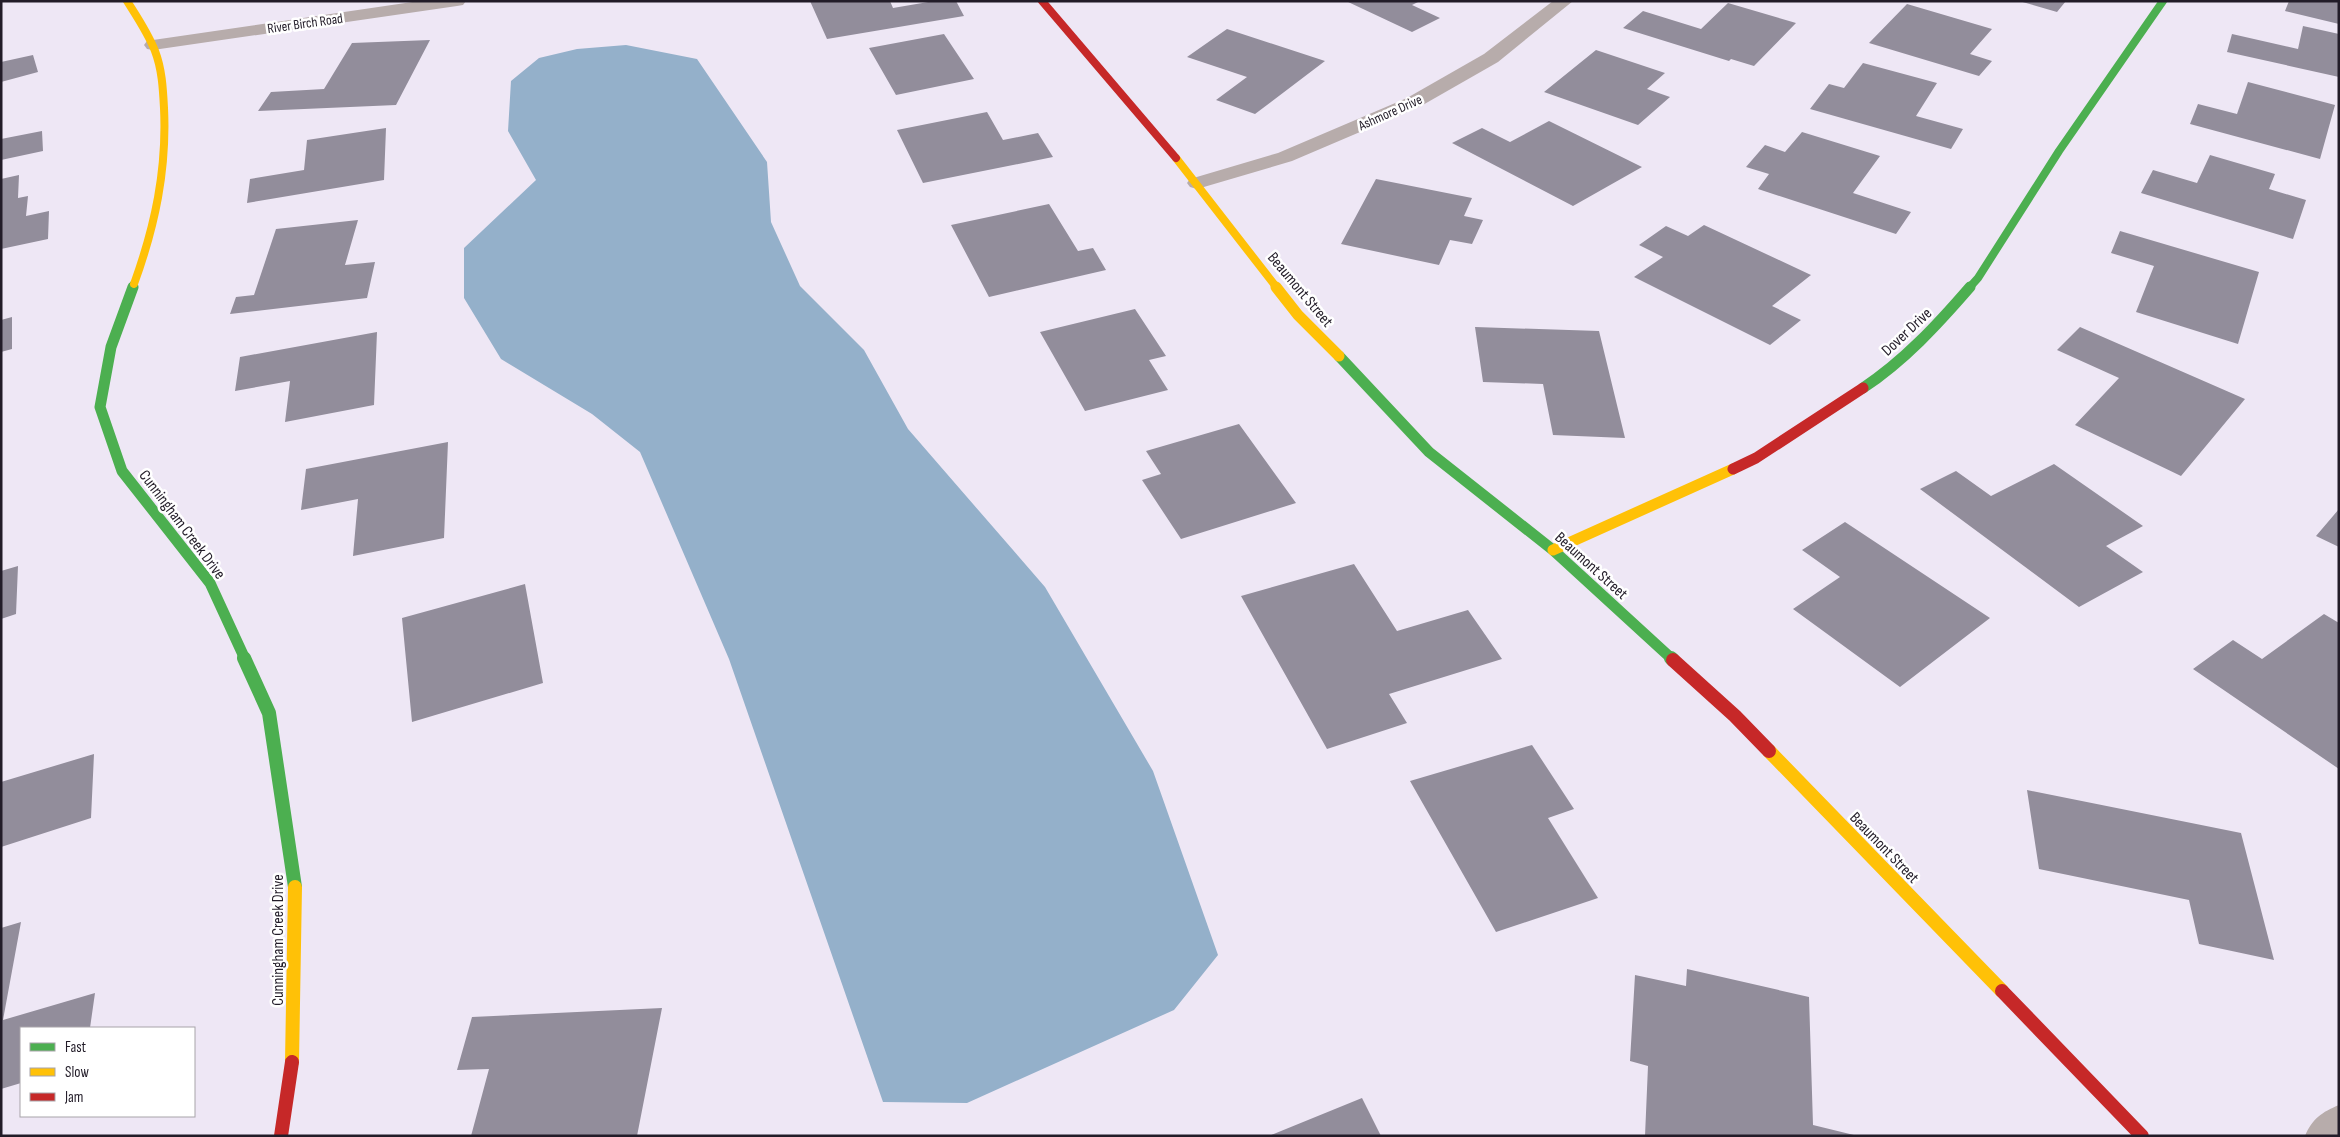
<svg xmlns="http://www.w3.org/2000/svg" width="2340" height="1137" font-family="'Sofia Sans Condensed',sans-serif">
<rect width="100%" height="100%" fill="#eee7f5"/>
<path fill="#94b0ca" d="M 626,45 L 697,59 L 767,162 L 771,222 L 800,286 L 864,350 L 908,429 L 1045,587 L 1153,771 L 1218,955 L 1174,1010 L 967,1103 L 883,1102 L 729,659 L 640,452 L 592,414 L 501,359 L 464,298 L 464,248 L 536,180 L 508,131 L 511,81 L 539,58 L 577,49 Z"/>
<path fill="#928d9b" d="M 810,1 L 890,1 L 893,8 L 934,1 L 956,1 L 964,16 L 827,39 Z
M 1346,1 L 1420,1 L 1412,5 L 1440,18 L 1412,32 Z
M 2019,1 L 2066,1 L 2057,12 Z
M 2289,1 L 2339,1 L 2339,24 L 2285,11 Z
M 1728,3 L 1796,23 L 1754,66 L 1731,59 L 1729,61 L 1623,28 L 1643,11 L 1701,29 Z
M 1907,4 L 1992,29 L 1970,54 L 1992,61 L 1979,76 L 1869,43 Z
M 2303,26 L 2339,34 L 2339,77 L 2227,52 L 2232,34 L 2298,49 Z
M 1227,29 L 1325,61 L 1255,114 L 1216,100 L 1247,77 L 1187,57 Z
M 944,34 L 974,79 L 896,95 L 869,48 Z
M 430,40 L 396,105 L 258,111 L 271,92 L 324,89 L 352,43 Z
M 1596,50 L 1665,73 L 1647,89 L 1670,97 L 1638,125 L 1544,92 Z
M 33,55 L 38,72 L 1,82 L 1,62 Z
M 1863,63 L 1937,83 L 1916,116 L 1963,129 L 1951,149 L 1810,109 L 1829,84 L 1844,88 Z
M 2248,82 L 2335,105 L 2320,159 L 2190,124 L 2198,104 L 2237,114 Z
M 987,112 L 1003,140 L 1038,133 L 1053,157 L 923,183 L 897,130 Z
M 1549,121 L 1642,167 L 1573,206 L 1452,143 L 1482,128 L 1510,142 Z
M 386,128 L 384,180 L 247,203 L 250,179 L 304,170 L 307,140 Z
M 42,131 L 43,151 L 1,160 L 1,139 Z
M 1802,132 L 1880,156 L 1853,193 L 1911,212 L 1896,234 L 1758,189 L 1769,174 L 1746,167 L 1765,145 L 1785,152 Z
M 2210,155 L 2275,174 L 2269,189 L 2306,200 L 2293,239 L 2141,193 L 2153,170 L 2197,183 Z
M 19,175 L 18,198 L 28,196 L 26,216 L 49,211 L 48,239 L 1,249 L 1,179 Z
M 1376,179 L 1472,198 L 1464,216 L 1483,220 L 1472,244 L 1450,240 L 1439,265 L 1341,244 Z
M 1049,204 L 1078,251 L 1093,248 L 1106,270 L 989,297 L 951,225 Z
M 358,220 L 345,265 L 375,262 L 367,298 L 230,314 L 236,297 L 254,295 L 276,229 Z
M 1704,225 L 1811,275 L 1772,306 L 1801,320 L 1770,345 L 1634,277 L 1663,257 L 1639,245 L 1666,226 L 1688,236 Z
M 2120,231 L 2259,272 L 2238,344 L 2136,312 L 2154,266 L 2111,253 Z
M 1135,309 L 1166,356 L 1149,360 L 1168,390 L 1085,411 L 1040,332 Z
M 12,317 L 12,349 L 1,352 L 1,320 Z
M 1475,327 L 1599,331 L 1625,438 L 1553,435 L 1543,384 L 1483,382 Z
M 2080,327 L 2245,399 L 2181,476 L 2075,425 L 2119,378 L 2057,350 Z
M 377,332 L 374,405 L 285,422 L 290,381 L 235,391 L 240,357 Z
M 1239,424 L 1296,503 L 1181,539 L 1142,480 L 1161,474 L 1146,451 Z
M 448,442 L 444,538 L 353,556 L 358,499 L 301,510 L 306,469 Z
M 2054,464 L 2143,526 L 2106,546 L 2143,572 L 2079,607 L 1920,489 L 1956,471 L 1991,496 Z
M 2339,509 L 2339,547 L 2316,536 Z
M 1845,522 L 1990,618 L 1900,687 L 1793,609 L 1840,577 L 1802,550 Z
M 1354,564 L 1397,631 L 1468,610 L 1502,659 L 1389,694 L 1407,723 L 1327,749 L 1241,596 Z
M 18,566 L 16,614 L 1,619 L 1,571 Z
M 525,584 L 543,683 L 412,722 L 402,618 Z
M 2324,614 L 2339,623 L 2339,769 L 2193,669 L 2233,640 L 2262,659 Z
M 1532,745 L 1574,809 L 1548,818 L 1598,898 L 1496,932 L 1410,781 Z
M 94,754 L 91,818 L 1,847 L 1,782 Z
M 2027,790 L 2241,833 L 2274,960 L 2199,944 L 2189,900 L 2039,869 Z
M 21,922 L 3,1020 L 95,993 L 90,1028 L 21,1028 L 21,1083 L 1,1089 L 1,928 Z
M 1687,969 L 1809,997 L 1813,1125 L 1858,1136 L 1645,1136 L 1648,1066 L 1630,1061 L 1635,975 L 1686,986 Z
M 662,1008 L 637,1136 L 471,1136 L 489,1069 L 457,1070 L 472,1017 Z
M 1362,1098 L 1381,1136 L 1269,1136 Z"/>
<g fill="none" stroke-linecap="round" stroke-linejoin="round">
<path fill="#b7acab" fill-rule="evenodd" d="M 419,1 L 466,1 L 463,5 L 457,6 L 153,50 L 147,49 L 144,45 L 147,41 L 153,40 Z
M 1553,1 L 1573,1 L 1498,62 L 1421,106 L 1292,161 L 1197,189 L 1190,187 L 1187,183 L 1190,179 L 1278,153 L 1407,98 L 1484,54 Z
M 2339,1105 L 2339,1136 L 2305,1136 C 2312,1119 2322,1112 2339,1105 Z"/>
<path stroke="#4caf50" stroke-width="8" d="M 133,288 L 134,284
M 1969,288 L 1978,278 L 2059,151 L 2163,1"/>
<path stroke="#4caf50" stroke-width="11" d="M 133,287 L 111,347 L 100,407 L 122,471 L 210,583 L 245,659
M 1339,356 L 1429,452 L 1553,550 L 1672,659
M 1863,388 C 1904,361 1938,324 1970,287"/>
<path stroke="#4caf50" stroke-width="14" d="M 244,658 L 269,713 L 295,887
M 1671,658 L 1673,660"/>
<path stroke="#ffc107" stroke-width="8" d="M 127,1 C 137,17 148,33 155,51 C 162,69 163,89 164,108 C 167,170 155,226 134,284
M 1176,158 L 1277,288"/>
<path stroke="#ffc107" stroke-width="11" d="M 1276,287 L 1298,315 L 1339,356
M 1553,550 L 1733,469"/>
<path stroke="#ffc107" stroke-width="14" d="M 1769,751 L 2002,991
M 292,1062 L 295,887"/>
<path stroke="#c62828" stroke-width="8" d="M 1042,1 L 1176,158"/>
<path stroke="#c62828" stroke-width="11" d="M 1733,469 L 1756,458 L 1863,388"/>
<path stroke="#c62828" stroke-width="14" d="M 1673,660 L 1735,716 L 1769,751
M 2002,991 L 2142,1136
M 281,1136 L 292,1062"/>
</g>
<g text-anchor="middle" stroke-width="5" stroke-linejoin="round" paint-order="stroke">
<g font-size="14" fill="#221c28" stroke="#fff">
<text transform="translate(305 23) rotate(-8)" y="5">River Birch Road</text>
<text transform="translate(1390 112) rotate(-24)" y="5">Ashmore Drive</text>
</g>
<g font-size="16" fill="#221c28" stroke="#fff">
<text transform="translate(1301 289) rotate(50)" y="6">Beaumont Street</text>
<text transform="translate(1906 331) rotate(-43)" y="6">Dover Drive</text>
<text transform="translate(183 524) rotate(53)" y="6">Cunningham Creek Drive</text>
<text transform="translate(1592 565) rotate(42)" y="6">Beaumont Street</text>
<text transform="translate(1885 847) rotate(46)" y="6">Beaumont Street</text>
<text transform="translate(277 940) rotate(-90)" y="6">Cunningham Creek Drive</text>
</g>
</g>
<rect width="2340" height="1137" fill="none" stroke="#221c28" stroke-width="5"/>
<rect x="20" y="1027" width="175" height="90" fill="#ffffff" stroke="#a7a4a9"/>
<rect x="30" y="1043" width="25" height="8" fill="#4caf50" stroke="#a7a4a9"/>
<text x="65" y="1052" font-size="15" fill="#221c28">Fast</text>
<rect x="30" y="1068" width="25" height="8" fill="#ffc107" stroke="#a7a4a9"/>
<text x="65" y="1077" font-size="15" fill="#221c28">Slow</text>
<rect x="30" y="1093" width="25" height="8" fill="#c62828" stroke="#a7a4a9"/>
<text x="65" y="1102" font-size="15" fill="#221c28">Jam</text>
</svg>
